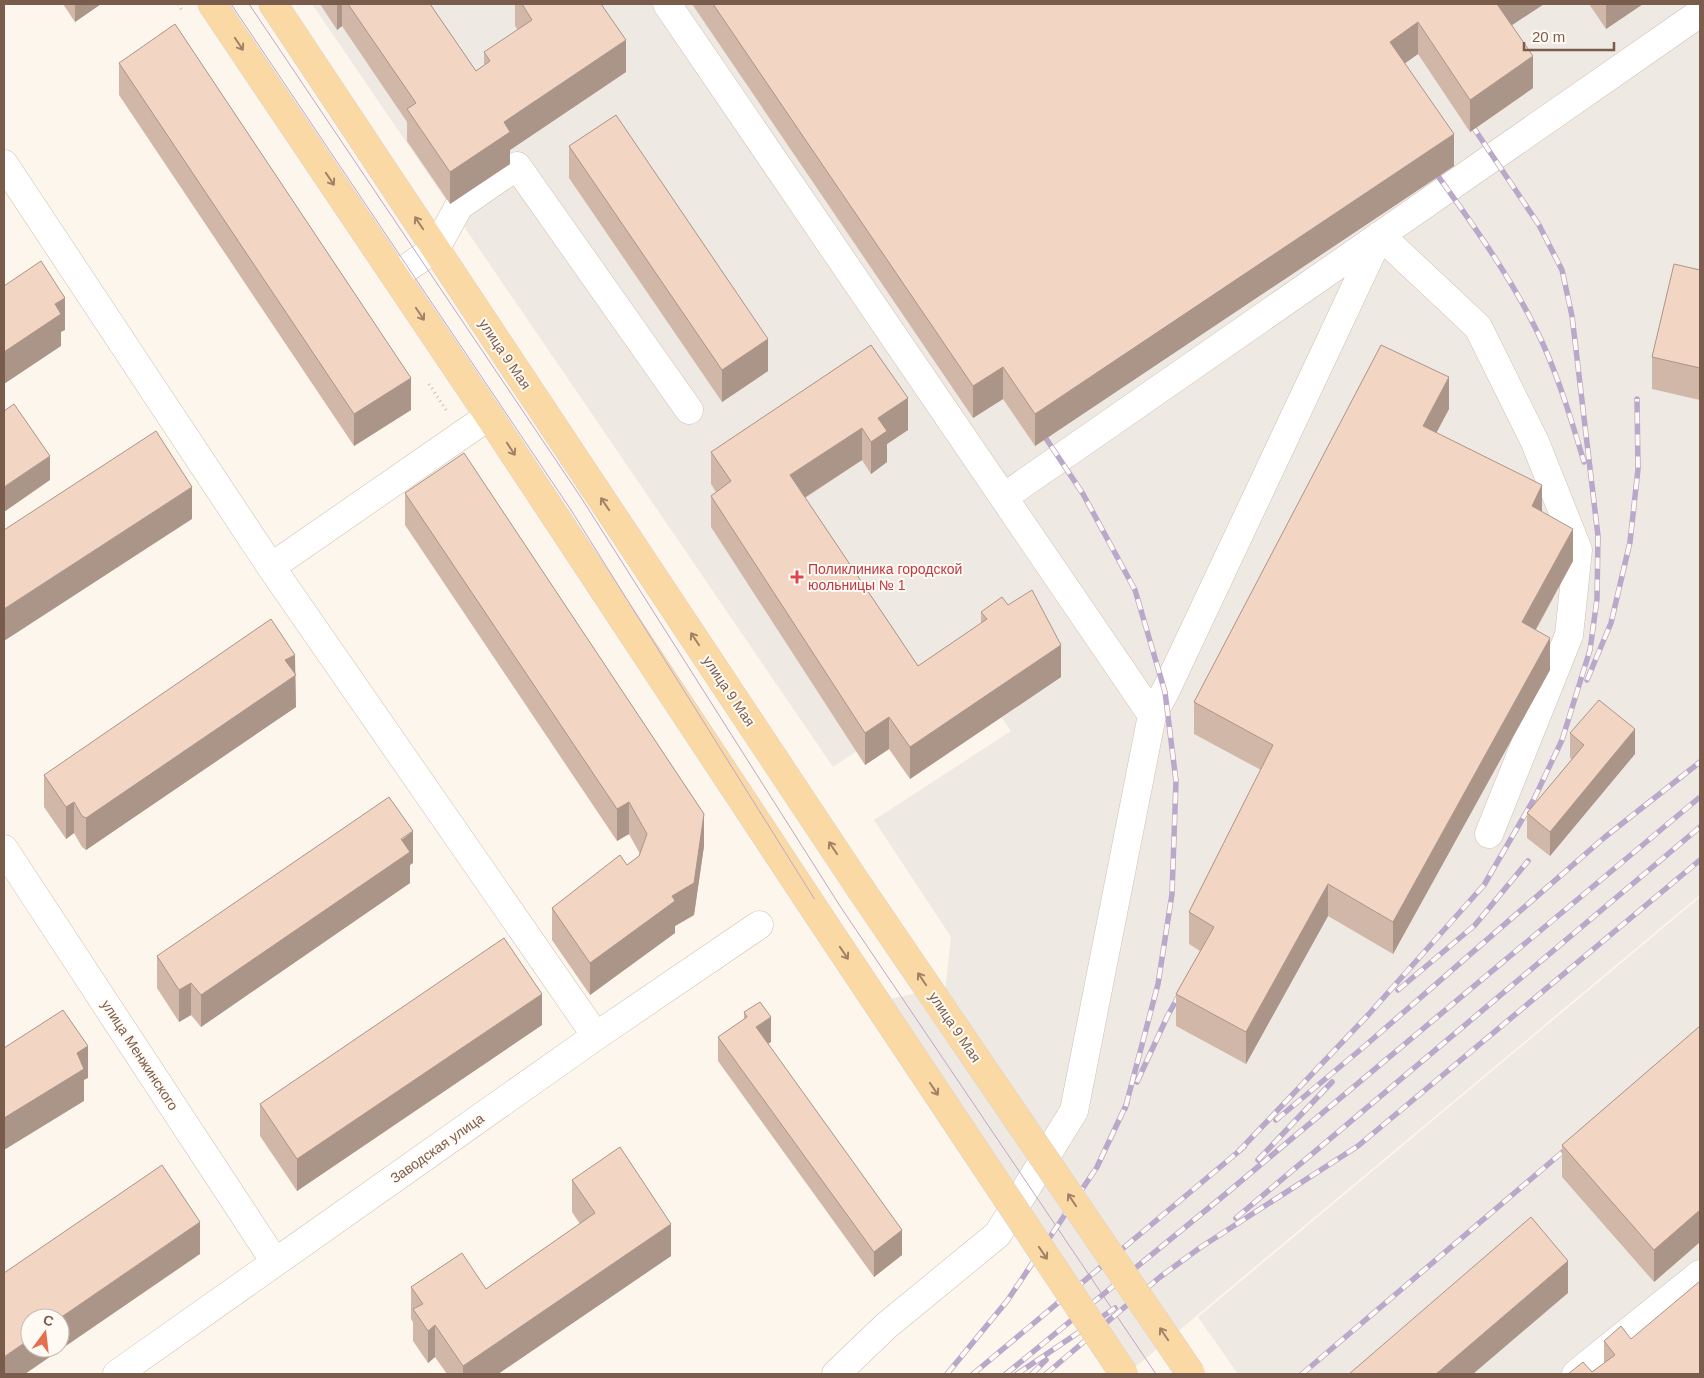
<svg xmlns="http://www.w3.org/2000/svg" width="1704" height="1378" font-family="Helvetica,sans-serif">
<rect width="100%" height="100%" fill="#fdf6ec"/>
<path fill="#efe9e4" d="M 312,4 L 1700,4 L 1700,895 L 1127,1374 L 889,999 L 922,992 L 944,1001 L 951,937 L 874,820 L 1011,731 L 971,675 L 833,767 Z
M 1700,897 L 1700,1374 L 1238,1374 L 1198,1317 Z"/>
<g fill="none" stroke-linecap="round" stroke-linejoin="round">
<g stroke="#d1beb0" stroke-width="29">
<path id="minor" d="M 667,4 L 1152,715 L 1074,1111 L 998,1234 L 886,1326 L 836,1374
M 4,164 L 271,567 L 596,1036
M 395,276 L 436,248 L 459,206 L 517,166 L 689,410
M 1004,497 L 1700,13
M 271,567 L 489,416
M 1152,715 L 1165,692 L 1380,235 L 1478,327 L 1535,442 L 1578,550 L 1569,635 L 1489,834
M 4,849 L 275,1262
M 117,1374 L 596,1036 L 759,925
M 1576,1374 L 1700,1274"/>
</g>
<g stroke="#dad1cd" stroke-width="29">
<path id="major" d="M 212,4 L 489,416 L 817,913
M 273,4 L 860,888"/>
</g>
<path stroke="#d9b8a5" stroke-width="3" stroke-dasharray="1 4" stroke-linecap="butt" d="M 178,4 L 183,12
M 429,384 L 446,410"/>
<use href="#minor" stroke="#fff" stroke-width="28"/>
<use href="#major" stroke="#fbd9a5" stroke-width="28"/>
<path stroke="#b9a8c9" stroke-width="1" d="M 231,4 L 571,510 L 827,919 L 1136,1374
M 249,4 L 582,499 L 840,906 L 1156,1374"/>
<g stroke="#b9a8c9" stroke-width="5.5">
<path id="rail" d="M 1430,165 C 1471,222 1514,280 1543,344 C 1560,382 1572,422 1584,462
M 1039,428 L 1083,494 L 1135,590 L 1165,692 L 1176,781 L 1172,894 L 1158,984 L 1125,1109
M 1587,680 L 1611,623 L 1630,542 L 1638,469 L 1637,399
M 1398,990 L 1475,925 L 1528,861
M 1137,1082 L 1168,1015 L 1182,990
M 1276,1120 L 1366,1045 L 1605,837 L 1700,762
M 1238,1152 L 1369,1014 L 1484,885 L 1534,799 L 1562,740 L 1590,650 L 1597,599 L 1598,536 L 1572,316 L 1562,270 L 1539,225 L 1467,118
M 1258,1160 L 1332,1082
M 1236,1218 L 1700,827
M 947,1374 L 1007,1301 L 1097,1167 L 1127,1103
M 973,1374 L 1244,1147
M 1006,1374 L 1222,1197 L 1700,797
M 1017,1374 L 1115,1308
M 1032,1374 L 1046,1360
M 1046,1374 L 1160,1277 L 1201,1247 L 1358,1146 L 1700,860
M 1302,1374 L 1572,1144"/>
</g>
<use href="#rail" stroke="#fffaf3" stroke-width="4" stroke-dasharray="11" stroke-linecap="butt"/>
<g stroke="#dad1cd" stroke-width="29" stroke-linecap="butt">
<path id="major-bridge" d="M 860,888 L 1191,1374
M 817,913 L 1124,1374"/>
</g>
<use href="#major-bridge" stroke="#fbd9a5" stroke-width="28"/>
</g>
<path fill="#d1b7a8" d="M 63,4 L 101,4 L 75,22 Z
M 320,4 L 430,4 L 476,71 L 484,65 L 484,52 L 518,30 L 515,26 L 515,4 L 601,4 L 626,72 L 510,150 L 510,164 L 450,204 L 407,141 L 407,122 L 342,26 L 337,30 Z
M 692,4 L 1544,4 L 1512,25 L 1533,88 L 1470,132 L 1418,54 L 1405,63 L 1454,166 L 1035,446 L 1003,399 L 973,418 Z
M 1589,4 L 1643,4 L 1606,29 Z
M 119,63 L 411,410 L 354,446 L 119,95 Z
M 569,146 L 768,371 L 722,402 L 569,178 Z
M 1700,270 L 1700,400 L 1652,389 L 1652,357 Z
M 871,345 L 908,430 L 887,444 L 887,462 L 871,474 L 862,460 L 805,498 L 918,666 L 981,624 L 981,612 L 1061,677 L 910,779 L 889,749 L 865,765 L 711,527 L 711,496 L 716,492 L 711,484 L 711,452 Z
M 1449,409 L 1436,433 L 1542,512 L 1573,561 L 1536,630 L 1550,670 L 1393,954 L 1328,916 L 1246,1064 L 1176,1026 L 1176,994 L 1200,951 L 1189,944 L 1189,912 L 1261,770 L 1194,734 L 1194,702 Z
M 405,493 L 704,846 L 694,915 L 675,926 L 675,933 L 590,995 L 552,940 L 552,908 L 627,865 L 639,856 L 640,854 L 629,834 L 617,841 L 405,525 Z
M 295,674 L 296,707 L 86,850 L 82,847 L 74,833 L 66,839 L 44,807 L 44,775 Z
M 1570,733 L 1635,754 L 1550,856 L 1527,838 L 1527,813 L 1572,759 L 1570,758 Z
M 413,863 L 410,865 L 410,883 L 201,1027 L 191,1015 L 179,1022 L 157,988 L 157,956 Z
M 744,1012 L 771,1042 L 768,1043 L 902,1255 L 874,1277 L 718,1061 L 718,1037 L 744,1019 Z
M 542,1025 L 297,1191 L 260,1136 L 260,1104 Z
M 1700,1026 L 1700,1242 L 1654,1282 L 1562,1177 L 1562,1145 Z
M 572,1180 L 671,1256 L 498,1374 L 447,1374 L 435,1357 L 428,1363 L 413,1341 L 413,1322 L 411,1319 L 411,1287 L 486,1289 L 580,1224 L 572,1212 Z
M 1631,1339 L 1700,1374 L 1592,1372 L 1604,1363 L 1604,1341 Z"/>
<path fill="#aa9588" d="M 75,4 L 101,4 L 75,22 Z
M 337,4 L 342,4 L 342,26 L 337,30 Z
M 1497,4 L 1544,4 L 1497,35 Z
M 1606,4 L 1643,4 L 1606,29 Z
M 1418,22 L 1418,54 L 1390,74 L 1390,42 Z
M 626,40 L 626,72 L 510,150 L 510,164 L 450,204 L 450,172 L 504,122 Z
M 1533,56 L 1533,88 L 1470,132 L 1470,100 Z
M 1454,134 L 1454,166 L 1035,446 L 1035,414 Z
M 65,298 L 65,330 L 61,332 L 61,346 L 4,384 L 4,352 L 55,304 Z
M 768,339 L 768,371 L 722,402 L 722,370 Z
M 1003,367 L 1003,399 L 973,418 L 973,386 Z
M 1449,377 L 1449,409 L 1423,458 L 1423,426 Z
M 411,378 L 411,410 L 354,446 L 354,414 Z
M 908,398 L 908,430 L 887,444 L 887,462 L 871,474 L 871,442 L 878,418 Z
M 862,428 L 862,460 L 790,507 L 790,475 Z
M 50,456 L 50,480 L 4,512 L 4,487 Z
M 1542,485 L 1542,517 L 1532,506 Z
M 192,487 L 192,519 L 4,641 L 4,609 Z
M 1573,529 L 1573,561 L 1522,654 L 1522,622 Z
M 1550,638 L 1550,670 L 1393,954 L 1393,922 Z
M 1061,645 L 1061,677 L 910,779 L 910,747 Z
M 295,655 L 296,707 L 86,850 L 86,818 L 285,660 Z
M 889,717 L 889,749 L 865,765 L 865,733 Z
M 1635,729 L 1635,754 L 1550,856 L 1550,832 Z
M 74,802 L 74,833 L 66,839 L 66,807 Z
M 629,802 L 629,834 L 617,841 L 617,809 Z
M 704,814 L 704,846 L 694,915 L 675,926 L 675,933 L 590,995 L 590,963 L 672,896 Z
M 413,831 L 413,863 L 410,865 L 410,883 L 201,1027 L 201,995 Z
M 1328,884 L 1328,916 L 1246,1064 L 1246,1032 Z
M 191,983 L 191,1015 L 179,1022 L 179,990 Z
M 542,994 L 542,1025 L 297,1191 L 297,1159 Z
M 771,1017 L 771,1042 L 756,1051 L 756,1027 Z
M 88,1046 L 88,1078 L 84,1080 L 84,1101 L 4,1150 L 4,1118 L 77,1053 Z
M 1700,1210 L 1700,1242 L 1654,1282 L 1654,1250 Z
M 200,1222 L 200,1254 L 25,1374 L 4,1374 L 4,1357 L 30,1339 L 30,1348 L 60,1348 L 60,1318 Z
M 671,1224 L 671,1256 L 498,1374 L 463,1374 L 463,1366 Z
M 902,1230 L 902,1255 L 874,1277 L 874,1252 Z
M 1568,1261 L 1568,1293 L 1473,1374 L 1436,1374 Z
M 435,1325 L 435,1357 L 428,1363 L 428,1331 Z"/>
<path fill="#f3d5c3" stroke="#aa9588" d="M 348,4 L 430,4 L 476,71 L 490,61 L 484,52 L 532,20 L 522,4 L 601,4 L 626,40 L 504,122 L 510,132 L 450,172 L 407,109 L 416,103 Z
M 713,4 L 1497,4 L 1533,56 L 1470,100 L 1418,22 L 1390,42 L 1454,134 L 1035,414 L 1003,367 L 973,386 Z
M 175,24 L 411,378 L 354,414 L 119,63 Z
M 616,115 L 768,339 L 722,370 L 569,146 Z
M 41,261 L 65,298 L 55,304 L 61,314 L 4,352 L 4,286 Z
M 1674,264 L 1700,270 L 1700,368 L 1652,357 Z
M 871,345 L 908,398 L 878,418 L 887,431 L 871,442 L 862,428 L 790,475 L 918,666 L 987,619 L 981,612 L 1002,597 L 1008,605 L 1032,590 L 1061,645 L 910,747 L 889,717 L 865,733 L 711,496 L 731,481 L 711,452 Z
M 1381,345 L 1449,377 L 1423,426 L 1542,485 L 1532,506 L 1573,529 L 1522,622 L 1550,638 L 1393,922 L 1328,884 L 1246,1032 L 1176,994 L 1214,927 L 1189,912 L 1273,745 L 1194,702 Z
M 14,404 L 50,456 L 4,487 L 4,411 Z
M 156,431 L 192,487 L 4,609 L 4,530 Z
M 464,453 L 704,814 L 694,883 L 672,896 L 675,901 L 590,963 L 552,908 L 620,855 L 627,865 L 639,856 L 647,834 L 629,802 L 617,809 L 405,493 Z
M 271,619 L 295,655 L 285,660 L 296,675 L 86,818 L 82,816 L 74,802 L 66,807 L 44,775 Z
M 1599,700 L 1635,729 L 1550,832 L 1527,813 L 1584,745 L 1570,733 Z
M 389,797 L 413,831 L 401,839 L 410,852 L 201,995 L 191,983 L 179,990 L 157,956 Z
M 504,938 L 542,994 L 297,1159 L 260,1104 Z
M 760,1002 L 771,1017 L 756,1027 L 902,1230 L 874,1252 L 718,1037 L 747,1017 L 744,1012 Z
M 63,1010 L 88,1046 L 77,1053 L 84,1069 L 4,1118 L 4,1048 Z
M 1700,1026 L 1700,1210 L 1654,1250 L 1562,1145 Z
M 620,1147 L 671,1224 L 463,1366 L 435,1325 L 428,1331 L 413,1309 L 423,1304 L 411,1287 L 462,1253 L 486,1289 L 595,1213 L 572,1180 Z
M 162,1165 L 200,1222 L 60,1318 L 30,1318 L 30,1339 L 4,1357 L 4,1273 Z
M 1531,1217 L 1568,1261 L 1436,1374 L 1349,1374 Z
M 1700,1281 L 1700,1374 L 1568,1374 L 1583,1362 L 1592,1372 L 1615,1355 L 1604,1341 L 1621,1326 L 1631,1339 Z"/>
<defs><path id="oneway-shaft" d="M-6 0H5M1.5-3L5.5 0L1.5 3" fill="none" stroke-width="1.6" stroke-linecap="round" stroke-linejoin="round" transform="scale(1.25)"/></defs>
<g stroke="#a18267">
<use href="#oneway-shaft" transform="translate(239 44) rotate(56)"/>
<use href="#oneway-shaft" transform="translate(330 179) rotate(56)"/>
<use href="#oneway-shaft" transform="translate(419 223) rotate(-124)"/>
<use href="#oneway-shaft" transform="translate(420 314) rotate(56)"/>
<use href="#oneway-shaft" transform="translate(511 449) rotate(57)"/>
<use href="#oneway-shaft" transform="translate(605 504) rotate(-124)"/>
<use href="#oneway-shaft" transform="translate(695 639) rotate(-124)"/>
<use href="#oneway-shaft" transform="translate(833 848) rotate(-124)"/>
<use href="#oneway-shaft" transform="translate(844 953) rotate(56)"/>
<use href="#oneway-shaft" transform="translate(922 979) rotate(-124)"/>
<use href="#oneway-shaft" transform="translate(934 1089) rotate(56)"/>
<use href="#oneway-shaft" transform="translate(1072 1200) rotate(-124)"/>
<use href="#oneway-shaft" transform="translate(1043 1253) rotate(56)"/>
<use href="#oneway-shaft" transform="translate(1164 1334) rotate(-124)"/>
</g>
<path fill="#e0444e" stroke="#fffaf3" stroke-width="2" d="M794.5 569.5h5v5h5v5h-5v5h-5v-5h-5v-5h5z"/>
<g text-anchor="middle" stroke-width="4" stroke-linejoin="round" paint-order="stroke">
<g font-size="14" fill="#7a5c4d" stroke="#fffaf3">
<text transform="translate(505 354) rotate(56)" y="5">улица 9 Мая</text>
<text transform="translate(729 691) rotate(56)" y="5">улица 9 Мая</text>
<text transform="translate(955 1027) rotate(56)" y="5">улица 9 Мая</text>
<text transform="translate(140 1055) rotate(57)" y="5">улица Менжинского</text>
<text transform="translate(437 1148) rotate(-35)" y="5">Заводская улица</text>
</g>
<g font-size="14" fill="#be3a42" stroke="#fffaf3" text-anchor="start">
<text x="808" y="574">Поликлиника городской<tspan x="808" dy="16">юольницы № 1</tspan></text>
</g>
</g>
<rect width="1704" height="1378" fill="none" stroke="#7a5c4d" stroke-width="10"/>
<g transform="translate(45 1333) rotate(15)"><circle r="24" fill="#fffaf3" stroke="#cabbb1"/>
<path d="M0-4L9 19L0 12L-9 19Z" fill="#e76f51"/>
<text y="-8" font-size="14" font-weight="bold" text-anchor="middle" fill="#7a5c4d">С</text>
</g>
<path d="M1524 42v8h90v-8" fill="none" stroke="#7a5c4d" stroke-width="2.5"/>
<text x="1532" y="42" font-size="15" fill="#7a5c4d" stroke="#fffaf3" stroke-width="4" paint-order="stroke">20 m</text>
</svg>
